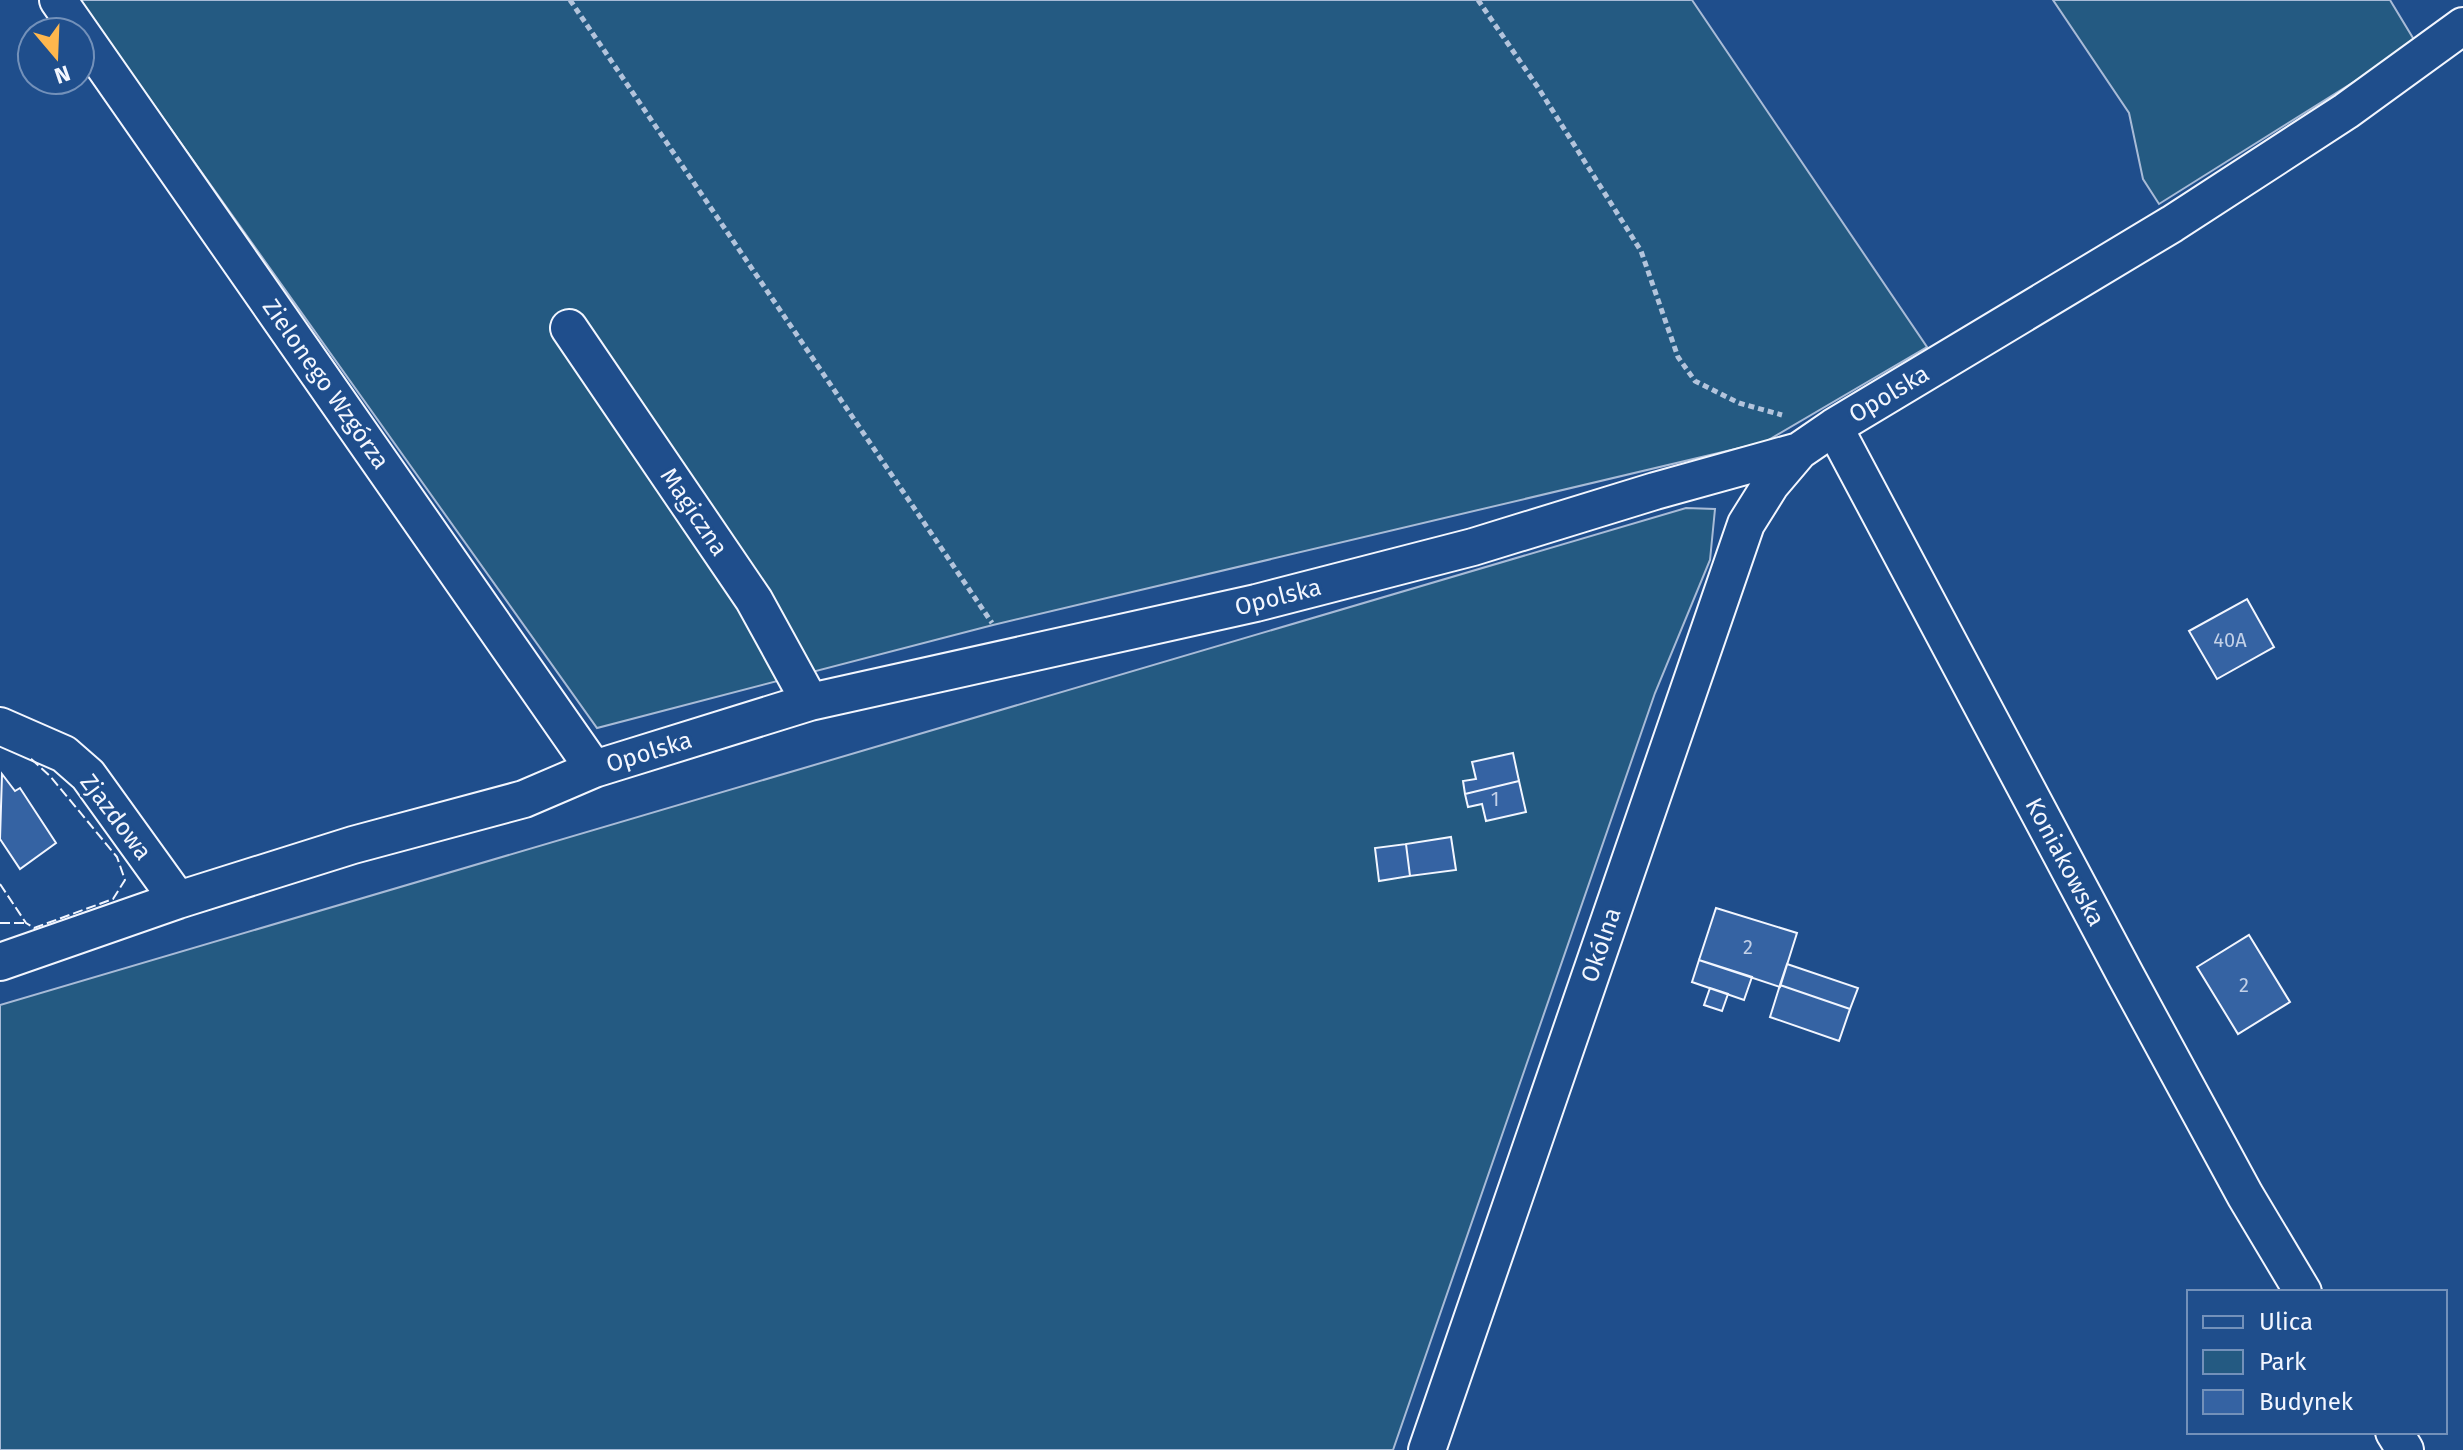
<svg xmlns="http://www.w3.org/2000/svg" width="2463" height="1450" font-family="'Fira Sans',sans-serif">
<rect width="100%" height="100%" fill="#1f4e8c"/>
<path fill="#245a82" stroke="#a8bbd7" stroke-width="2" d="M 79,0 L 1692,0 L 1927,347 L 1765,442 L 993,625 L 597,728 Z
M 2053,0 L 2390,0 L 2416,43 L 2159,204 L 2143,179 L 2129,113 Z
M 1686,508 L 1715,509 L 1710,560 L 1655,693 L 1393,1450 L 0,1450 L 0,1005 Z"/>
<path fill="#3563a3" stroke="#f2f6ff" stroke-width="2" d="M 2247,599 L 2274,647 L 2217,679 L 2189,631 Z
M 1513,753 L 1519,781 L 1465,794 L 1463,781 L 1476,779 L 1472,762 Z
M 2,774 L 15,791 L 20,788 L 56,843 L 20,869 L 0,839 Z
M 1519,781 L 1526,812 L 1486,821 L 1482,804 L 1468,807 L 1465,794 Z
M 1451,837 L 1456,870 L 1410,876 L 1406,844 Z
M 1406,844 L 1410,876 L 1379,881 L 1375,848 Z
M 1716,908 L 1797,933 L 1780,987 L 1699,960 Z
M 2249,935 L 2290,1002 L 2238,1034 L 2197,967 Z
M 1699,960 L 1752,977 L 1744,1000 L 1692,982 Z
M 1787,964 L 1858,988 L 1850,1009 L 1780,985 Z
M 1780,985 L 1850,1009 L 1839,1041 L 1770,1017 Z
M 1710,988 L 1728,994 L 1722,1011 L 1704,1005 Z"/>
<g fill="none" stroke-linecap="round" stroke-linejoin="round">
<g stroke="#f2f6ff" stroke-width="40">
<path id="street" d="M 58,0 L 594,769
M 569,328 L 754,600 L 810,702
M 1834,427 L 2126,976 L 2245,1195 L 2303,1292
M 0,726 L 64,754 L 88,775 L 178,900
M 0,962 L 178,900 L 353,845 L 524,799 L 594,769 L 810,702 L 1256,603 L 1473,547 L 1655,491 L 1799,451 L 1834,427 L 2172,224 L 2346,111 L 2463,26
M 2394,1432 L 2405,1450
M 1427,1450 L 1746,524 L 1771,484 L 1799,451"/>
</g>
<path stroke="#b3c4dc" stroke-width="5" stroke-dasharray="6 4" stroke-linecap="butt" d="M 570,0 L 992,623
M 1478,0 L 1539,89 L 1641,251 L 1678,357 L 1695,381 L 1739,403 L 1782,415"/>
<use href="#street" stroke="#1f4e8c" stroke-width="36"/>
<path stroke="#f2f6ff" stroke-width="2" stroke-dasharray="10 4" stroke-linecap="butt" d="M 0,884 L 26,923 L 34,928 L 113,899 L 125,880 L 117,857 L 50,776 L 29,757
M 0,923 L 26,923 L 25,921"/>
</g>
<g text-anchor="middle" stroke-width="6" stroke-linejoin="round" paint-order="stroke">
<g font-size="20" fill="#c3d1e8">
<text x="2230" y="647">40A</text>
<text x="1495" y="806">1</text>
<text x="1748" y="954">2</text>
<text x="2244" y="992">2</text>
</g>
<g font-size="24" fill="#f2f6ff" stroke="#1f4e8c">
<text transform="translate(326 384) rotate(55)" y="8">Zielonego Wzgórza</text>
<text transform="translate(1889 394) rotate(-31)" y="8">Opolska</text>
<text transform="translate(694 512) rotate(56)" y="8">Magiczna</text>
<text transform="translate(1278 597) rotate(-14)" y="8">Opolska</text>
<text transform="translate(649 752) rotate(-17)" y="8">Opolska</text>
<text transform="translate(116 817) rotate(53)" y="8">Zjazdowa</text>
<text transform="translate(2065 862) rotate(62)" y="8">Koniakowska</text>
<text transform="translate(1601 945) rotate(-71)" y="8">Okólna</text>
</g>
</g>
<rect x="2187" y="1290" width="260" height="144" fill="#1f4e8c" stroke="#7391ba" stroke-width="2"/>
<rect x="2203" y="1316" width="40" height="12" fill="#1f4e8c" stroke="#7391ba" stroke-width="2"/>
<text x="2259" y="1330" font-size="24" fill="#f2f6ff">Ulica</text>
<rect x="2203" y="1350" width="40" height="24" fill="#245a82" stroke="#7391ba" stroke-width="2"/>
<text x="2259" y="1370" font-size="24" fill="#f2f6ff">Park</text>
<rect x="2203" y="1390" width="40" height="24" fill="#3563a3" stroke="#7391ba" stroke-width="2"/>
<text x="2259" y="1410" font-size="24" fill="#f2f6ff">Budynek</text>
<g transform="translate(56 56) rotate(161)"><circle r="38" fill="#1f4e8c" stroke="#7391ba" stroke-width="2"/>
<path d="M0-6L14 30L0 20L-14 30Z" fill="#ffb74d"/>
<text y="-12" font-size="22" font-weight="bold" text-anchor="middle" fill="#f2f6ff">N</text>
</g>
</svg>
